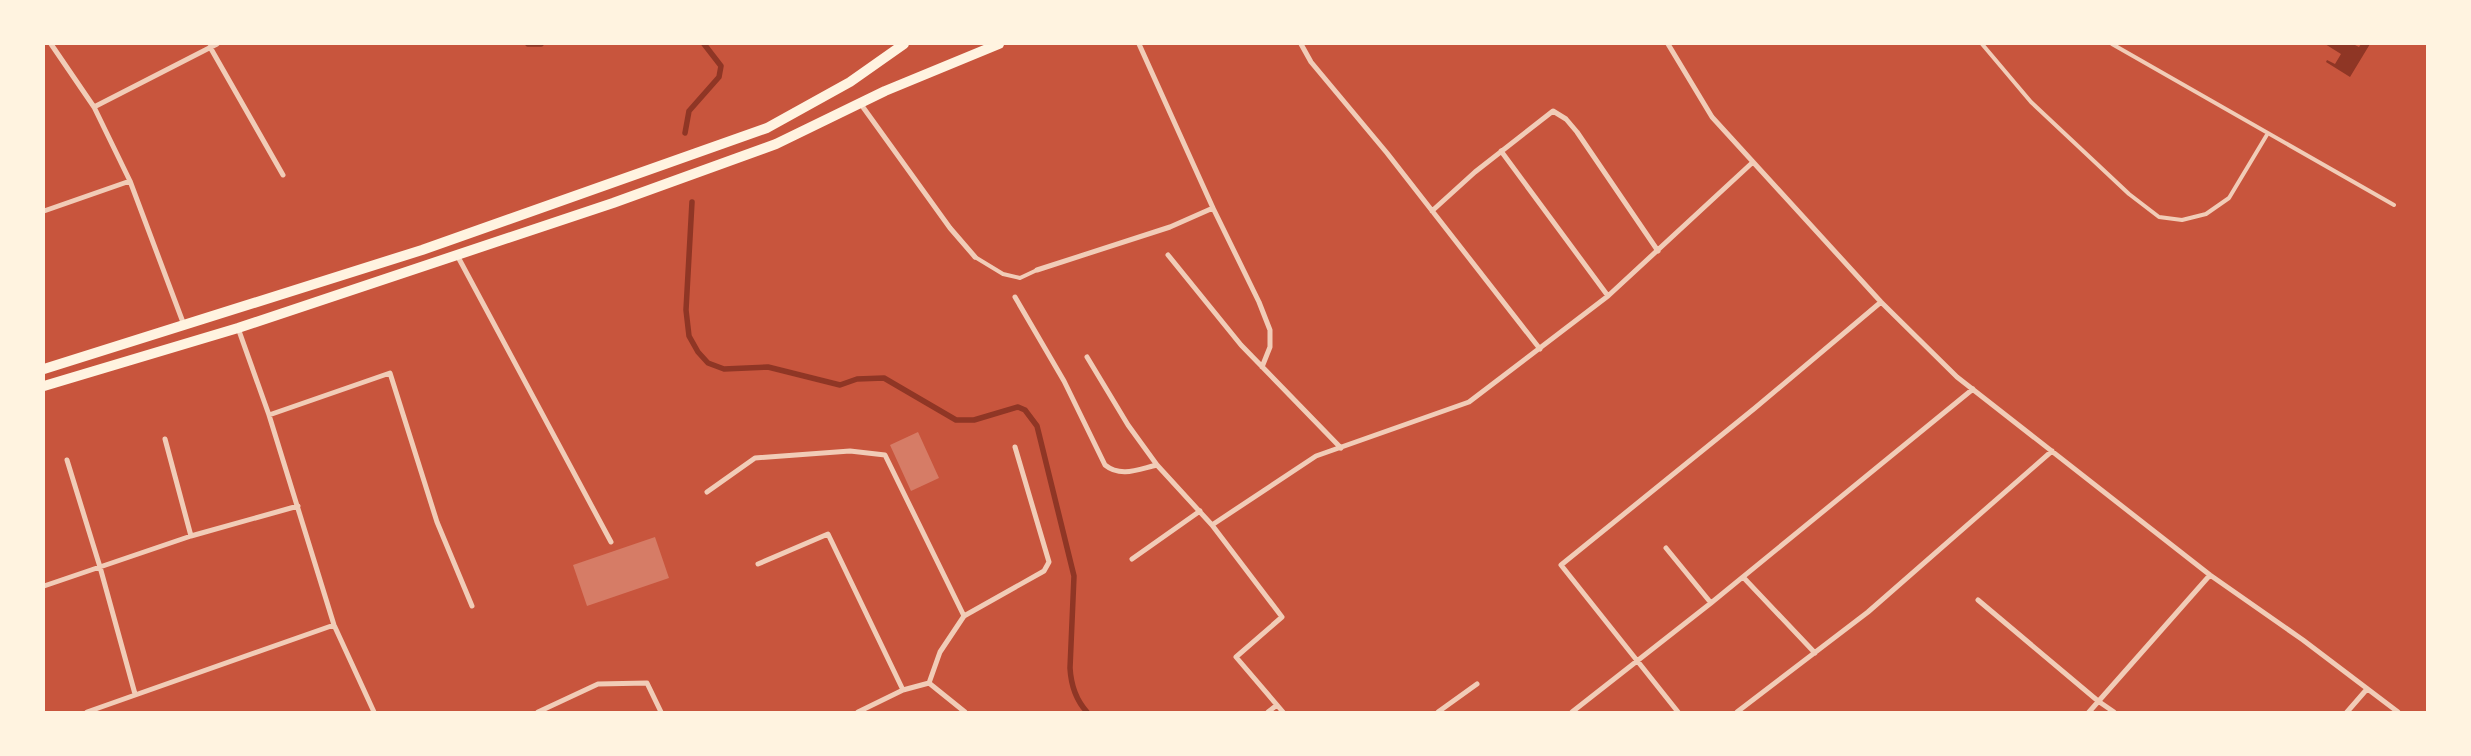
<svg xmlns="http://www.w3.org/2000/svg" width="2471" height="756" font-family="Raleway,sans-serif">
<rect width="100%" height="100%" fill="#c8553d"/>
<path fill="#8f3625" d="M 2325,44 L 2353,44 L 2359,47 L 2361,44 L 2370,44 L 2350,77 L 2326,62 L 2327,60 L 2335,64 L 2341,54 Z"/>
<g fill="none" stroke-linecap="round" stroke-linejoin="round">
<path stroke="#8f3625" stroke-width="5.5" d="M 528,44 L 541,44
M 685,133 L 689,111 L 719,77 L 721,66 L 704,44
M 692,202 L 686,310 L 689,336 L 698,352 L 708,363 L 724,369 L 768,367 L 840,385 L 857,379 L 884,378 L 956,420 L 974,420 L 1018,407 L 1025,410 L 1037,426 L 1074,576 L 1070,668 C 1071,685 1075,699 1087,712"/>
</g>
<path fill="#d67c66" d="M 918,432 L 939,478 L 911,491 L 890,445 Z
M 655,537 L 669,578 L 587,606 L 573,565 Z"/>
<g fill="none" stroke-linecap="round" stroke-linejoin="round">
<path stroke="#f1ccb7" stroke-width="4" d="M 1982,44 L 2031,102 L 2129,194 L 2159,217 L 2182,220 L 2206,214 L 2229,198 L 2268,133
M 2112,44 L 2394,205
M 975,257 L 1003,274 L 1020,278 L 1037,270"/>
<path stroke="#f1ccb7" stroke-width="5" d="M 51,44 L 94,107
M 1301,44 L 1311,62 L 1387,153 L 1540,349
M 1668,44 L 1712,117 L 1881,302 L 1957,377 L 2210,575 L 2303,640 L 2398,712
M 210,47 L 283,175
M 860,103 L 950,228 L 975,257
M 1501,151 L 1608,296
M 130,181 L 184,325
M 1213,208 L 1259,302 L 1270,330 L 1270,347 L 1262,367
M 44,211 L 130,181 L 94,107 L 217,44
M 1432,211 L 1475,172 L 1553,111 L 1566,119 L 1577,132 L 1658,251
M 457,255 L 611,542
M 1168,255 L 1241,345 L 1341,448
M 1037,270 L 1170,227 L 1213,208 L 1139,44
M 1015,297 L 1064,381 L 1105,465 C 1121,478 1139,469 1157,465
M 238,328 L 269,415 L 334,625 L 374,712
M 1087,357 L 1128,425 L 1157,465 L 1212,525
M 269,415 L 390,373 L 437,522 L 472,606
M 165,439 L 191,536
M 67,460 L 100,567 L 135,694
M 707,492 L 755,458 L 850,451 L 885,455 L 964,616
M 1666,548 L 1711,603
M 1132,559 L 1200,511
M 758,564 L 828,534 L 903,690
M 1743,577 L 1815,653
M 44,586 L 191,536 L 298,506
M 1978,600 L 2098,701 L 2114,712
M 929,683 L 940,652 L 964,616 L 1044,571 L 1049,562 L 1015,447
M 87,712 L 334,625
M 538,712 L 598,684 L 647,683 L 661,712
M 858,712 L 903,690 L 929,683 L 965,712
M 1268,712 L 1277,705
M 1283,712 L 1236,657 L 1282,617 L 1212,525 L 1316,456 L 1469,402 L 1608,296 L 1753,162
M 1438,712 L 1477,684
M 1572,712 L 1711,603 L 1973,389
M 1678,712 L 1561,565 L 1755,408 L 1881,302
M 1737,712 L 1868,612 L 2052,451
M 2089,712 L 2210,575
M 2347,712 L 2367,689"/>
<path stroke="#fff3e0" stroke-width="10" d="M 44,369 L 422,250 L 767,128 L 850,82 L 904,44
M 44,386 L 238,328 L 613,203 L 776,144 L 885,91 L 999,44"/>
</g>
<rect width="2471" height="756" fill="none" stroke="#fff3e0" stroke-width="90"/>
</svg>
